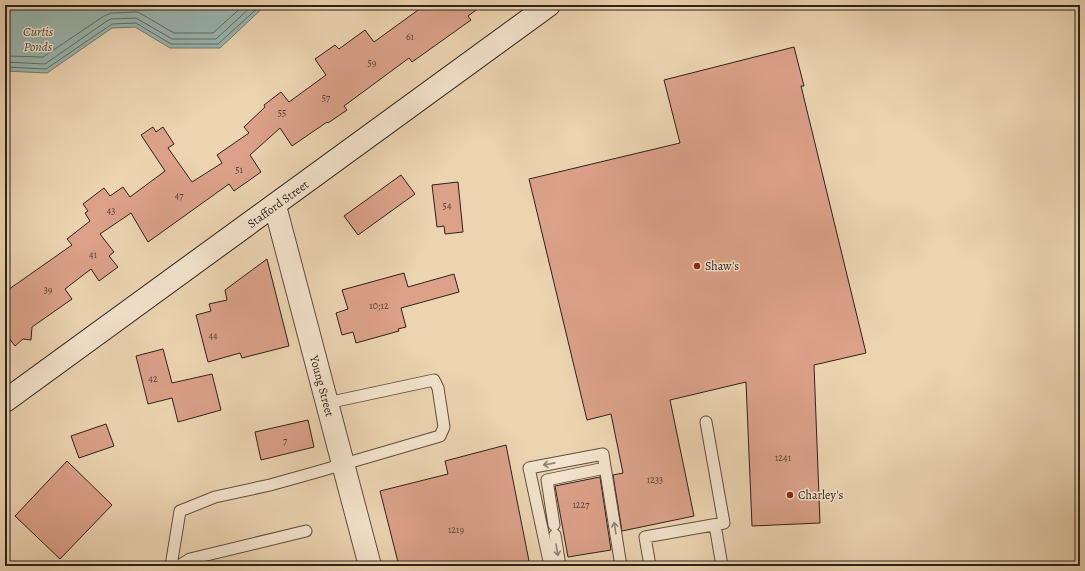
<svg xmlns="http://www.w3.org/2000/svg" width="1085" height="571" font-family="Alegreya,serif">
<rect width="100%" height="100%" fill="#ecd4b1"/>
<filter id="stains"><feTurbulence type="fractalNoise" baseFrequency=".005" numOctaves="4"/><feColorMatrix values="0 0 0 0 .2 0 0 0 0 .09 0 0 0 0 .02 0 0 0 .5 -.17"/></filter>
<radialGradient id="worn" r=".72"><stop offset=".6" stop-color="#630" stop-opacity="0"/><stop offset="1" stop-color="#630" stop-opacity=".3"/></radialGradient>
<path fill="#99b7b1" stroke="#6e7b75" d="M 5,5 L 266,5 L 220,48 L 170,48 L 135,27 L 112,28 L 47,73 L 5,71 Z"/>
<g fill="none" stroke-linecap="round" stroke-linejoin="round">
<path stroke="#636c66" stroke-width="1" d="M 5,56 L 43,57 L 104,16 L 111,13 L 138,12 L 174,33 L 213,33 L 244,5
M 5,62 L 45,64 L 107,21 L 111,19 L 136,18 L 172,39 L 216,39 L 253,5
M 5,67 L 46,69 L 112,24 L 136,23 L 171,44 L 218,44 L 261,5"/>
</g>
<path fill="#dba189" stroke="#2d221b" d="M 425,5 L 483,5 L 468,16 L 471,20 L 412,62 L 409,58 L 344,106 L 347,110 L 328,123 L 327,122 L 292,146 L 280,128 L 250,155 L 261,172 L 234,191 L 229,184 L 148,242 L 131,213 L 100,234 L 114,252 L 109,256 L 118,267 L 99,281 L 91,269 L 65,289 L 72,299 L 32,327 L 31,340 L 23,339 L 15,346 L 5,333 L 5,292 L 72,245 L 67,239 L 90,221 L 85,213 L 88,211 L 83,204 L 104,188 L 110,196 L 123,187 L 130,197 L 165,171 L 141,135 L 153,127 L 156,132 L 163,127 L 174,144 L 168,148 L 192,182 L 222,163 L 217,155 L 249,133 L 244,127 L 265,107 L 264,105 L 281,92 L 289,102 L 326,75 L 315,59 L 335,45 L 339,49 L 365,30 L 374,42 Z
M 794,47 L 804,86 L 801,86 L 866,353 L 814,365 L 820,523 L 752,526 L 746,382 L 670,400 L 694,516 L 622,531 L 613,475 L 623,473 L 611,414 L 587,420 L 529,179 L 680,143 L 664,80 Z
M 401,175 L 415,194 L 358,235 L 344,216 Z
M 458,182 L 463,232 L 445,234 L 444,226 L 437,227 L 432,185 Z
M 267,259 L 289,346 L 242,358 L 240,353 L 208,362 L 196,315 L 211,311 L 209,304 L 227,300 L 225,290 Z
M 404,273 L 408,287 L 454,274 L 459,292 L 401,308 L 406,327 L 398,329 L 399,331 L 356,343 L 353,332 L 342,335 L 336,313 L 348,309 L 342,290 Z
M 163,349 L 172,383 L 212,374 L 221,410 L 178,422 L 172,398 L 148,404 L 136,356 Z
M 308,420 L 314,447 L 261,460 L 255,432 Z
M 106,424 L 114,446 L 79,458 L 71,436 Z
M 506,445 L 530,566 L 399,566 L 380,491 L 448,474 L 445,461 Z
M 67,461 L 112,505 L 60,559 L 15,516 Z
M 600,477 L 611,550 L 568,557 L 555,486 Z"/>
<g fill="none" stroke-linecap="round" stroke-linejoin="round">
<g stroke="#5d4e40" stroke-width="13">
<path id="lane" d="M 554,525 L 547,480 L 605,468
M 715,525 L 722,566
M 555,535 L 560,566
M 171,566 L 180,511 L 215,497 L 270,485 L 320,471 L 440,436 L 444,427 L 438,388 L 434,380 L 327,403
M 179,566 L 190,559 L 306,531
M 550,566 L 529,468 L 603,454 L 621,566
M 650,566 L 645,537 L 724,523 L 706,422"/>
</g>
<g stroke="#5d4e40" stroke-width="24">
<path id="street" d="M 275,206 L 370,566"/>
</g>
<g stroke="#2d221b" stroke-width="24">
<path id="secondary" d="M 5,401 L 549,5"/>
</g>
<use href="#lane" stroke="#f3e3cc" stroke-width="11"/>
<use href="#street" stroke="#f3e3cc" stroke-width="22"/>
<use href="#secondary" stroke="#f3e3cc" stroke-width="22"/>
</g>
<defs><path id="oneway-shaft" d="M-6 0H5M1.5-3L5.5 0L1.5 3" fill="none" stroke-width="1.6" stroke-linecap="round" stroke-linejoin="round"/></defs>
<g stroke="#908274">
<use href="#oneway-shaft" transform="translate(549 464) rotate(169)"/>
<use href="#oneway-shaft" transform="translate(615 528) rotate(-99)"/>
<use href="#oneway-shaft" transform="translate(557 550) rotate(81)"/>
</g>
<g fill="#8f2418" stroke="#f3e3cc" stroke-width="1.5">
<circle cx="697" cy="266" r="4"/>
<circle cx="790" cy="495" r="4"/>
</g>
<g text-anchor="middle" stroke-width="3" stroke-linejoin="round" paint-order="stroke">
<g font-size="10" fill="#584236">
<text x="410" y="40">61</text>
<text x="372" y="66">59</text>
<text x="326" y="101">57</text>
<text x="282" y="116">55</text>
<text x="239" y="173">51</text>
<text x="179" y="199">47</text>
<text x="447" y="209">54</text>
<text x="111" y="214">43</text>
<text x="93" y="258">41</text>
<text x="48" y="293">39</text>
<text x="379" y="309">10;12</text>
<text x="213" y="339">44</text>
<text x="153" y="382">42</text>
<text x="285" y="444">7</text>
<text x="783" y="461">1241</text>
<text x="655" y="483">1233</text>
<text x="581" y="508">1227</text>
<text x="456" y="533">1219</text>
</g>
<g font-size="12" fill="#2d221b" stroke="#f3e3cc">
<text transform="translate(278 204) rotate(-36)" y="4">Stafford Street</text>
<text transform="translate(322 386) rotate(75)" y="4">Young Street</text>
</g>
<g font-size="12" fill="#2d221b" stroke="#f3e3cc" text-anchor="start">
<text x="705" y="270">Shaw's</text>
<text x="798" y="499">Charley's</text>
</g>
<g font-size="13" font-style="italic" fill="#4d4f48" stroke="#f3e3cc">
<text x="38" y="36">Curtis<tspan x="38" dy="15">Ponds</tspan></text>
</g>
</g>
<rect width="1085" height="571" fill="none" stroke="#ecd4b1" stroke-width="20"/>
<rect x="6" y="6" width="1073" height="559" fill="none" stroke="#2d221b" stroke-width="2"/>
<rect x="10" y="10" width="1065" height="551" fill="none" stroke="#2d221b"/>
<rect width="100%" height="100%" filter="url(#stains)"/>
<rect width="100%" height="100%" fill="url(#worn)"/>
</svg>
